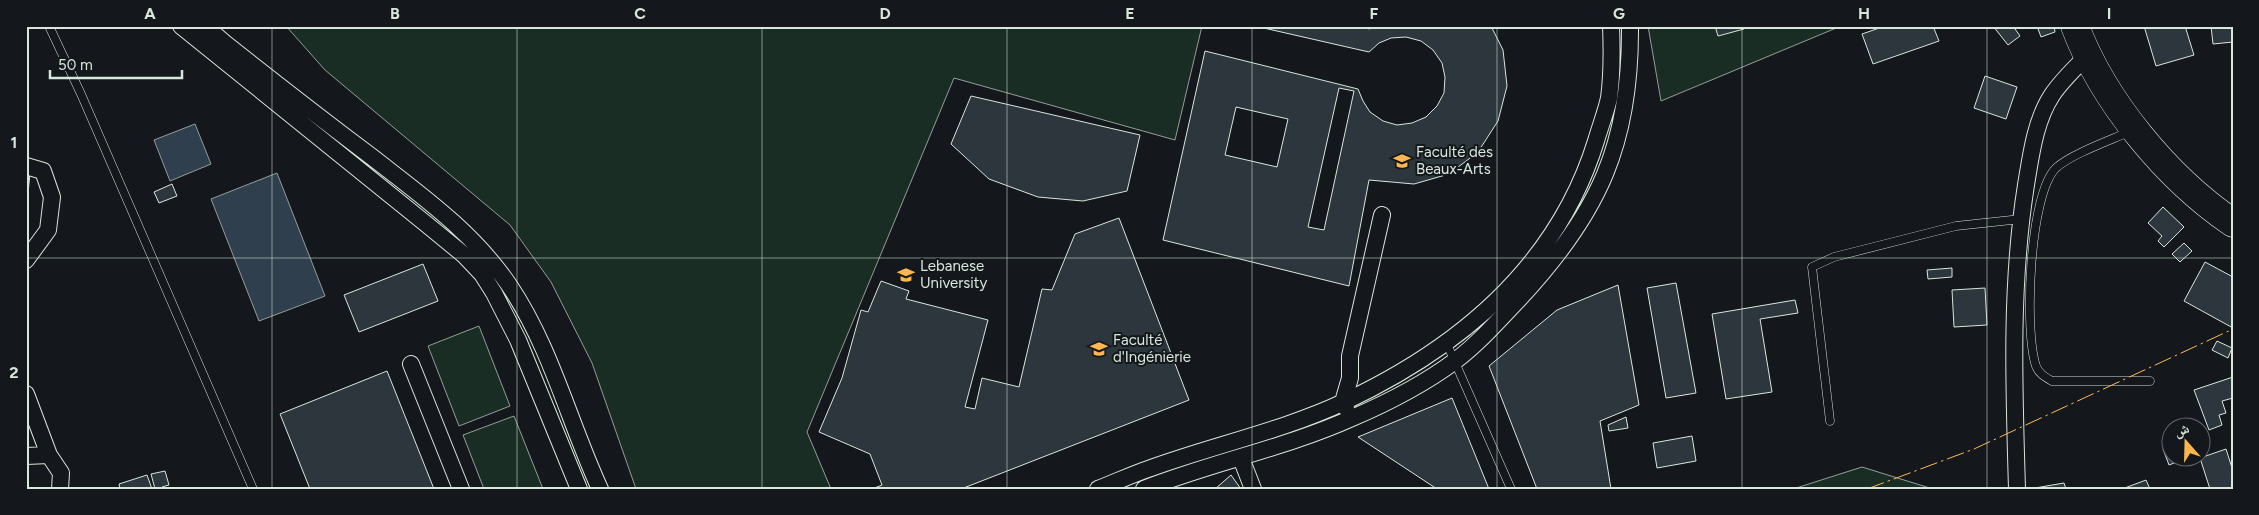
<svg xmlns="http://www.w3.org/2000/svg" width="2259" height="515" font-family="Figtree,'Noto Naskh Arabic',sans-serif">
<rect width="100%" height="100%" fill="#14181c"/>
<path fill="#1a2d24" stroke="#939e99" d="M 286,26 L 1202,26 L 1175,140 L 954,78 L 807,432 L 831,489 L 636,489 L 592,363 L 551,282 L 510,225 L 325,70 Z
M 1648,26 L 1841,26 L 1661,101 Z
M 479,326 L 510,406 L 459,426 L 428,346 Z
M 514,416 L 543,489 L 484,489 L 463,435 Z
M 1862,467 L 1933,489 L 1793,489 Z"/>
<path fill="#2f3f4d" stroke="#939e99" d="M 195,124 L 211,164 L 170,181 L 154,140 Z
M 277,173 L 325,296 L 259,321 L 211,199 Z"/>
<path fill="#2c363c" stroke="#d8e6dc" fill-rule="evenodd" d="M 1255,26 L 1357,26 L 1370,29 L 1371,26 L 1491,26 L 1503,50 L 1507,86 L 1498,121 L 1478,152 L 1449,174 L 1414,184 L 1369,180 L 1349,286 L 1163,240 L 1205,51 L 1358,89 L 1363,101 L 1370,112 L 1383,121 L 1397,125 L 1412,123 L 1426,117 L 1437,106 L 1444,93 L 1445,77 L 1442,63 L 1433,50 L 1421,41 L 1406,37 L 1391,38 L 1379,43 L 1369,52 ZM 1339,88 L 1354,91 L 1324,230 L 1308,227 ZM 1236,107 L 1288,119 L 1277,167 L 1225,155 Z
M 1715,26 L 1744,26 L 1744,29 L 1718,36 Z
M 1885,26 L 1933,26 L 1939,41 L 1873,64 L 1862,34 Z
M 1993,26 L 2013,26 L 2020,36 L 2008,45 Z
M 2037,26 L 2054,26 L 2055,32 L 2041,37 Z
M 2144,26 L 2185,26 L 2194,55 L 2156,66 Z
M 2211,26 L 2233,26 L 2233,42 L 2213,44 Z
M 1985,76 L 2017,87 L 2006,119 L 1974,108 Z
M 971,96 L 1140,135 L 1127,191 L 1083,201 L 1038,197 L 989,179 L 951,144 Z
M 26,173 L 30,173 L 27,203 L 26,203 Z
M 172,184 L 177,196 L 159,203 L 154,192 Z
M 2163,207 L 2184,227 L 2164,247 L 2158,241 L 2162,236 L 2148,223 Z
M 1119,218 L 1189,400 L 961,489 L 872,489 L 882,485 L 870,454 L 819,432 L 842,378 L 861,310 L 868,312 L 881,281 L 909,291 L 906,299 L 988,320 L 965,407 L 975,409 L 982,378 L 1019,387 L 1042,289 L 1052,290 L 1075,234 Z
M 2184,243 L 2192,251 L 2180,262 L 2172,254 Z
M 2205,262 L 2233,277 L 2233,328 L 2184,301 Z
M 423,264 L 438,301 L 359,332 L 344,295 Z
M 1952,268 L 1952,277 L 1928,279 L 1927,270 Z
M 1676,283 L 1696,393 L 1666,398 L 1647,288 Z
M 1618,285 L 1639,405 L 1600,421 L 1611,489 L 1537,489 L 1489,366 L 1557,310 Z
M 1985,288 L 1987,325 L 1954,327 L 1952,290 Z
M 1795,300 L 1798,313 L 1760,319 L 1772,392 L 1726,399 L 1712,314 Z
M 2217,341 L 2232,348 L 2228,358 L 2212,350 Z
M 387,371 L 434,489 L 310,489 L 280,414 Z
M 2233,377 L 2233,398 L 2222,401 L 2226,413 L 2219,415 L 2222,425 L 2209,430 L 2194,390 Z
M 1452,398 L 1489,489 L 1437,489 L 1358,437 Z
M 1626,417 L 1628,428 L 1609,431 L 1608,425 Z
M 1692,436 L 1696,461 L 1657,468 L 1653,443 Z
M 2172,446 L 2172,458 L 2177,458 L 2179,461 L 2169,465 L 2163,449 Z
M 2226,449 L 2233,471 L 2233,488 L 2210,489 L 2200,458 Z
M 165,471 L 169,485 L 162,487 L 163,489 L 155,489 L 151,474 Z
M 147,475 L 152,489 L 120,489 L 119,484 Z
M 1231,475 L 1241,489 L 1215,489 Z
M 2146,480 L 2150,489 L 2122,489 Z
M 2064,483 L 2066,489 L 2029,489 Z"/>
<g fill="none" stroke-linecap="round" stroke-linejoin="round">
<g stroke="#d8e6dc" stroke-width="9">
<path id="lane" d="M 49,26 L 81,94 L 253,489
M 2131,131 C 2111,140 2071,154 2056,168 C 2029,194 2024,331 2036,366 C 2039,374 2045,377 2052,381 L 2150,381
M 1447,344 L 1511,489
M 1830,421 L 1812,267 L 1834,257 L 1956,226 L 2021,219"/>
</g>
<g stroke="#d8e6dc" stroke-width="18">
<path id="street" d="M 181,26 L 425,223 L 464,255 L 482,274 L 494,293 L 518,340 L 579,489
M 205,26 L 226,44 C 274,82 323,120 372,157 C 422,196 473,232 509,285 C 551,347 569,422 600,489
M 26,166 L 43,171 L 52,197 L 48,230 L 26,260
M 411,364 L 461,489
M 26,394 L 49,455 L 26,456
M 1346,408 L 1343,402 L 1350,378 L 1350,356 L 1382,215
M 49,455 L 61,473 L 60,489
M 1241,458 L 1253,489
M 1098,489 C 1116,482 1133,474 1151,468 C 1214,445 1282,431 1344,402 C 1459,348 1557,267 1596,141 C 1600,127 1606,112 1609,98 C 1612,75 1612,50 1611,26
M 1144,489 C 1213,462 1285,448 1352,418 C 1387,403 1424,384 1455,361 C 1479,343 1499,320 1520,298 C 1599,213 1631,143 1630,26
M 2017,489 C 2014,387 2010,286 2026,185 C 2031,155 2035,121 2052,95 C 2062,80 2075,68 2088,55"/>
</g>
<g stroke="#d8e6dc" stroke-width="29">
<path id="highway" d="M 2075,26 C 2103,101 2167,178 2233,223"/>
</g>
<use href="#lane" stroke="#14181c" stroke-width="8"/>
<use href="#street" stroke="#14181c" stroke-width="16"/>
<use href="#highway" stroke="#14181c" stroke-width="28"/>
<path stroke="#ffb74d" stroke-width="1" stroke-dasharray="18 4 2.5 4" stroke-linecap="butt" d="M 1867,489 L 1974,449 L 2233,329"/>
</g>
<path fill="none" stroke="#d8e6dc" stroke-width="1" stroke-opacity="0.55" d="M 272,26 L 272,489M 517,26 L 517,489M 762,26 L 762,489M 1007,26 L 1007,489M 1252,26 L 1252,489M 1497,26 L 1497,489M 1742,26 L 1742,489M 1987,26 L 1987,489M 26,258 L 2233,258"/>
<defs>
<g id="university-bare" transform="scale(1.35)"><path d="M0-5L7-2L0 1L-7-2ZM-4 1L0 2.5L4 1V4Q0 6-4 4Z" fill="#ffb74d" stroke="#14181c" stroke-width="2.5" paint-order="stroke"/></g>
</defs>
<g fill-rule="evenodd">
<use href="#university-bare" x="1402" y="161"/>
<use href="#university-bare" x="906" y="275"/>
<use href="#university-bare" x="1099" y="349"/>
</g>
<g text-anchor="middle" stroke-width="4" stroke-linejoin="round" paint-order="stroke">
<g font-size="15" fill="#d8e6dc" stroke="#14181c" text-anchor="start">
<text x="1416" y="157">Faculté des<tspan x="1416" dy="17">Beaux-Arts</tspan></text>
<text x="920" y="271">Lebanese<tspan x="920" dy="17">University</tspan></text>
<text x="1113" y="345">Faculté<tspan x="1113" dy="17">d'Ingénierie</tspan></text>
</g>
</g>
<rect width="2259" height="515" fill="none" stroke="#14181c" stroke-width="55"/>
<g transform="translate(2186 442) rotate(340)"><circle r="24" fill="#14181c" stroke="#626a69"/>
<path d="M0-4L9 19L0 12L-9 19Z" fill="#ffb74d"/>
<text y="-8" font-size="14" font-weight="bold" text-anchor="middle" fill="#d8e6dc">ش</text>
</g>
<path d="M50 70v8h132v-8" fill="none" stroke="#d8e6dc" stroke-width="2.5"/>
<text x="58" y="70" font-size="15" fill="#d8e6dc" stroke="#14181c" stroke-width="4" paint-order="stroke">50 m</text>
<rect x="28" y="28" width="2204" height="460" fill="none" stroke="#d8e6dc" stroke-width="2"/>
<g font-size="16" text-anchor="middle" font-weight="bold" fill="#d8e6dc">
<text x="150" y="19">A</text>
<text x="395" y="19">B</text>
<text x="640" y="19">C</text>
<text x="885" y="19">D</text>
<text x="1130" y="19">E</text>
<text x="1374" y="19">F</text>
<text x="1619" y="19">G</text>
<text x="1864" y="19">H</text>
<text x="2109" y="19">I</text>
<text x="14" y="148">1</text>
<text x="14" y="378">2</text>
</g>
</svg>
